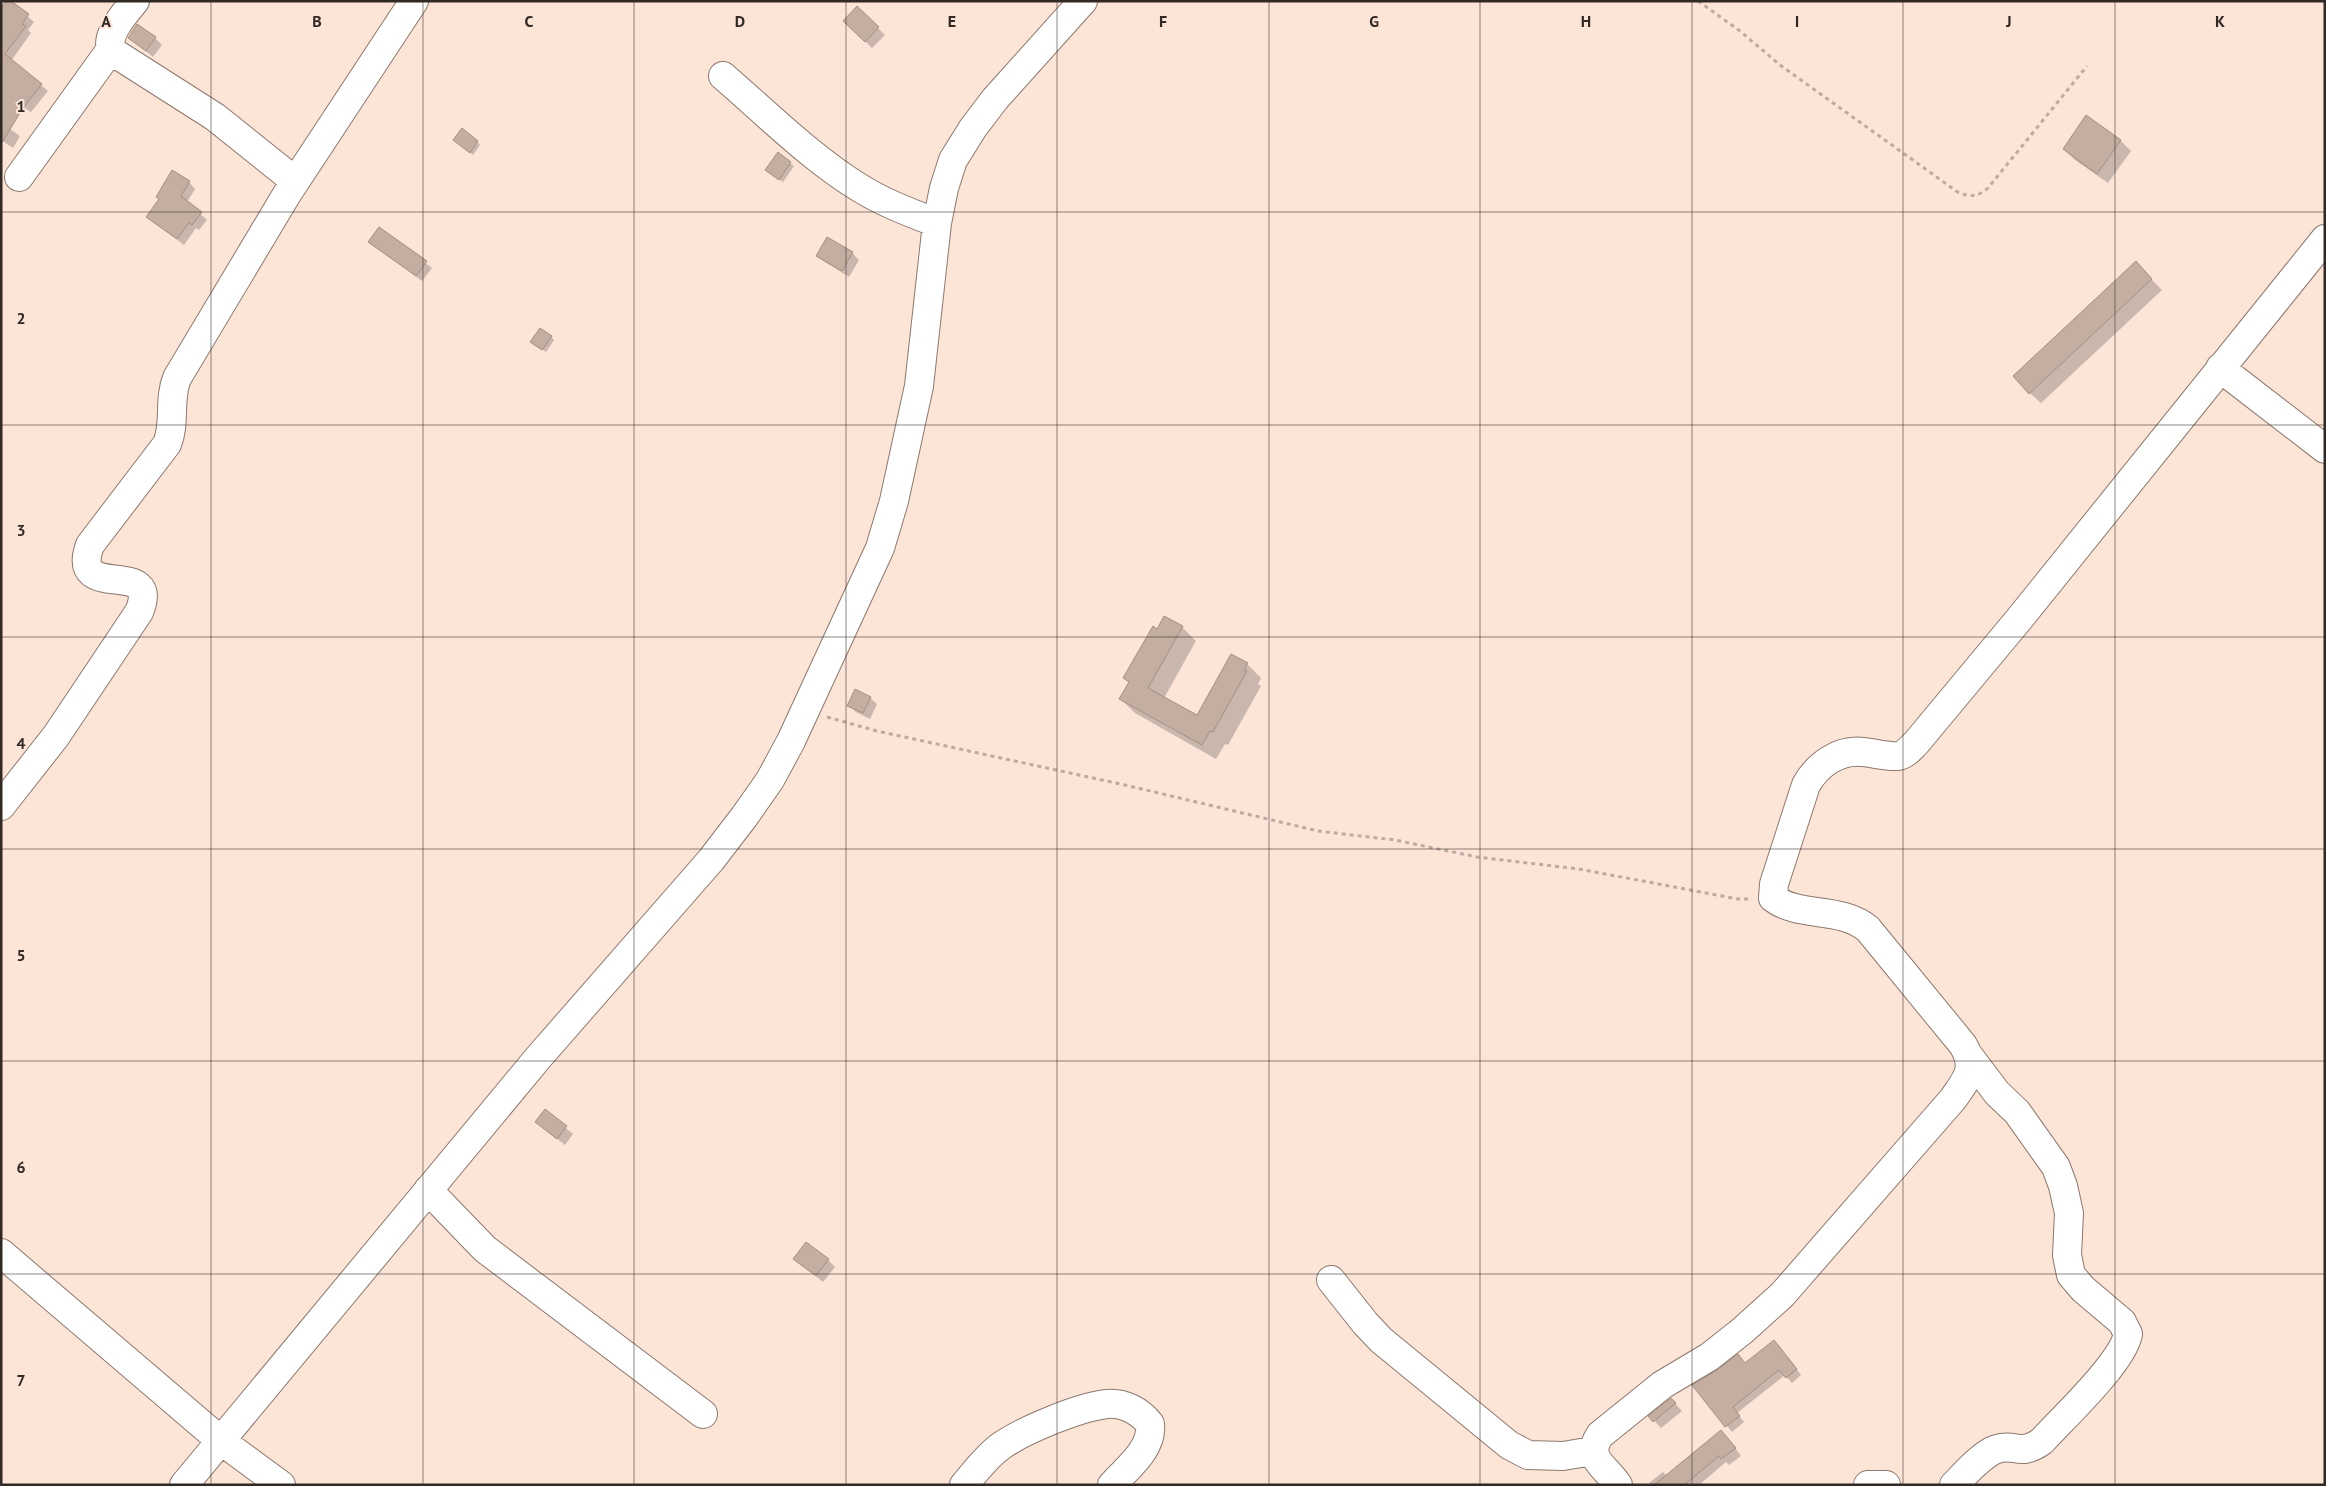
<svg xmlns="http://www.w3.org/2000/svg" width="2326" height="1486" font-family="'PT Sans',sans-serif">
<rect width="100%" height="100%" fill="#fce4d7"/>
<path fill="#0003" d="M 9,1 L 34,22 L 28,30 L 31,33 L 11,61 L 48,91 L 31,112 L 1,94 Z
M 857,8 L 885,35 L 872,48 L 845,21 Z
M 129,38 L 155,38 L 162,45 L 153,57 Z
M 2087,117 L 2121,141 L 2131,151 L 2108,183 L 2075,160 L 2064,149 Z
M 6,126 L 20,136 L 13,148 L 1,140 Z
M 477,142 L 480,145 L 473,155 L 458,143 Z
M 778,154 L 794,166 L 783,182 L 770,173 Z
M 189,182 L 195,189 L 187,202 L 207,220 L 199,230 L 196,228 L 184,245 L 147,217 L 160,200 Z
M 379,229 L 432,268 L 422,281 L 370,242 Z
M 852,253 L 859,260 L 849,277 L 825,262 L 818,255 Z
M 2146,274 L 2162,290 L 2041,403 L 2030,393 Z
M 551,337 L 554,340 L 546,352 L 535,344 Z
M 1182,627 L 1196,641 L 1164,698 L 1197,717 L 1247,664 L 1261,678 L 1258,684 L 1261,686 L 1228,745 L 1225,744 L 1216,759 L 1135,713 L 1121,699 L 1130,683 L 1125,678 L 1157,630 Z
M 870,698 L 877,704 L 870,719 L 856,712 L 849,705 Z
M 545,1111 L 573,1134 L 565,1145 L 544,1128 Z
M 795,1259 L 828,1260 L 835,1267 L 823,1282 Z
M 1780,1348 L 1801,1375 L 1792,1383 L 1785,1375 L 1737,1413 L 1744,1422 L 1732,1432 L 1694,1385 Z
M 1671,1399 L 1682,1411 L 1661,1428 L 1650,1416 Z
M 1728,1438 L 1741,1456 L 1729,1465 L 1726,1462 L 1699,1485 L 1651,1485 L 1649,1483 L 1663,1472 L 1667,1476 Z"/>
<path fill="#c4aea1" stroke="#a48f82" d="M 6,1 L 11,1 L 29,14 L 22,24 L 26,26 L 5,54 L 42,84 L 23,108 L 1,144 L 1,8 Z
M 857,6 L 879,27 L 865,42 L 843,21 Z
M 137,24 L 156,37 L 146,51 L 128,38 Z
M 2086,115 L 2121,140 L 2097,174 L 2063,149 Z
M 462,128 L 478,141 L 470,153 L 453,140 Z
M 778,152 L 791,162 L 779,180 L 765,170 Z
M 172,170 L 190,181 L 181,196 L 202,212 L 192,225 L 189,223 L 177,239 L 146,217 L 159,199 L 156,197 Z
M 379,227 L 427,261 L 416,276 L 368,242 Z
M 827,237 L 853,252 L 842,271 L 816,256 Z
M 2136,261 L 2152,279 L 2029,394 L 2013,376 Z
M 540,328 L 552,336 L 542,350 L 530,342 Z
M 1164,616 L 1183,626 L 1148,688 L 1197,715 L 1231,654 L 1248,663 L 1244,670 L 1247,671 L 1213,732 L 1210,731 L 1202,745 L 1119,699 L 1129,682 L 1123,678 L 1153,626 L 1157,629 Z
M 855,689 L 871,697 L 863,713 L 847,706 Z
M 545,1109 L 567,1126 L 557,1139 L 535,1122 Z
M 806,1242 L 829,1259 L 816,1276 L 793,1259 Z
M 1774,1340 L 1797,1369 L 1786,1378 L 1779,1370 L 1733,1407 L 1740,1416 L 1725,1427 L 1692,1385 L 1717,1370 L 1738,1354 L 1745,1363 Z
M 1671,1398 L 1676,1403 L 1653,1422 L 1648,1416 Z
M 1721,1430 L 1736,1448 L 1721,1459 L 1719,1456 L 1684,1485 L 1654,1485 Z"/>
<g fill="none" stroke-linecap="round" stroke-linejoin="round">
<g stroke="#8c786c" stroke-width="30">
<path id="minor" d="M 135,1 C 126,12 102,38 113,52 L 215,117 L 295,181
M 723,76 C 766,113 812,159 860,188 C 884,203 911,213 937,223
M 19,177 L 111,49
M 2220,368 L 2325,449
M 1,806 L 56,736 L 139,612 C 163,555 68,605 90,545 L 167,444 C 176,423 168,400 177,378 L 287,194 L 414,1
M 428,1190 L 485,1249 L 703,1414
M 1,1253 L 220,1440 L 281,1485
M 1331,1280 L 1365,1323 L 1381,1340 L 1509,1445 L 1528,1455 L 1563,1456 L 1593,1451
M 184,1485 L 538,1058 L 711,860 L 744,817 L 770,780 L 791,741 L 880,548 L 894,501 L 919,386 L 937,223 L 944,188 L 953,160 L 973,128 L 995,99 L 1083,1
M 964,1485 C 975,1472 987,1456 1001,1446 C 1024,1430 1079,1407 1107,1404 C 1123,1402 1140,1411 1150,1424 C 1153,1449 1127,1468 1112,1485
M 1618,1485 C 1606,1466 1584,1459 1600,1435 L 1662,1385 L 1709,1357 L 1742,1331 L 1782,1295 L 1953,1099 C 1967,1079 1977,1068 1963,1045 L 1868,929 C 1841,906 1799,918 1773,898 L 1774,884 L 1806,785 C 1817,765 1839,749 1863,752 C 1874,753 1887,757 1898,756 C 1905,755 1911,748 1916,743 L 2020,618 L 2325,239
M 1868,1485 L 1886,1485
M 1954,1485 C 1964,1475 1983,1453 1997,1449 C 2016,1443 2020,1457 2042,1441 C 2063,1418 2123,1362 2128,1334 L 2122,1322 L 2083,1289 L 2071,1275 L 2067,1255 L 2069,1213 L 2063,1186 L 2056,1167 L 2017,1112 L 1997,1093 L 1969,1056"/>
</g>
<path stroke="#bdaaa0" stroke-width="3" stroke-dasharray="4 4" stroke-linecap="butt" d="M 1698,1 L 1740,31 L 1780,65 L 1959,193 C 1971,197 1978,197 1988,188 L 2087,66
M 827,717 L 877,731 L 1125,785 L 1318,831 L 1395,840 L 1477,857 L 1579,869 L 1738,899 L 1751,899"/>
<use href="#minor" stroke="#fff" stroke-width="28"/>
</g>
<path fill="none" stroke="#312924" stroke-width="1" stroke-opacity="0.55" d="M 211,1 L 211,1485M 423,1 L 423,1485M 634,1 L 634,1485M 846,1 L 846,1485M 1057,1 L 1057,1485M 1269,1 L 1269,1485M 1480,1 L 1480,1485M 1692,1 L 1692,1485M 1903,1 L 1903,1485M 2115,1 L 2115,1485M 1,212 L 2325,212M 1,425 L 2325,425M 1,637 L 2325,637M 1,849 L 2325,849M 1,1061 L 2325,1061M 1,1274 L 2325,1274"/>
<g font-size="16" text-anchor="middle" font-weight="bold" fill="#312924" stroke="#fce4d7" stroke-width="4" stroke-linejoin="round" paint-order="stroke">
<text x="106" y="27">A</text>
<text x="317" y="27">B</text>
<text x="529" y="27">C</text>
<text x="740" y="27">D</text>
<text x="952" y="27">E</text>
<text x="1163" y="27">F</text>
<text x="1374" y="27">G</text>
<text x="1586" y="27">H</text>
<text x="1797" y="27">I</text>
<text x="2009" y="27">J</text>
<text x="2220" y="27">K</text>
<text x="21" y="112">1</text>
<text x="21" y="324">2</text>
<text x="21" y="536">3</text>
<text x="21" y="749">4</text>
<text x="21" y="961">5</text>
<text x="21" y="1173">6</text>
<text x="21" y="1386">7</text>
</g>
<rect width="2326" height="1486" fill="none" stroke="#312924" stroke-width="5"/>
</svg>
